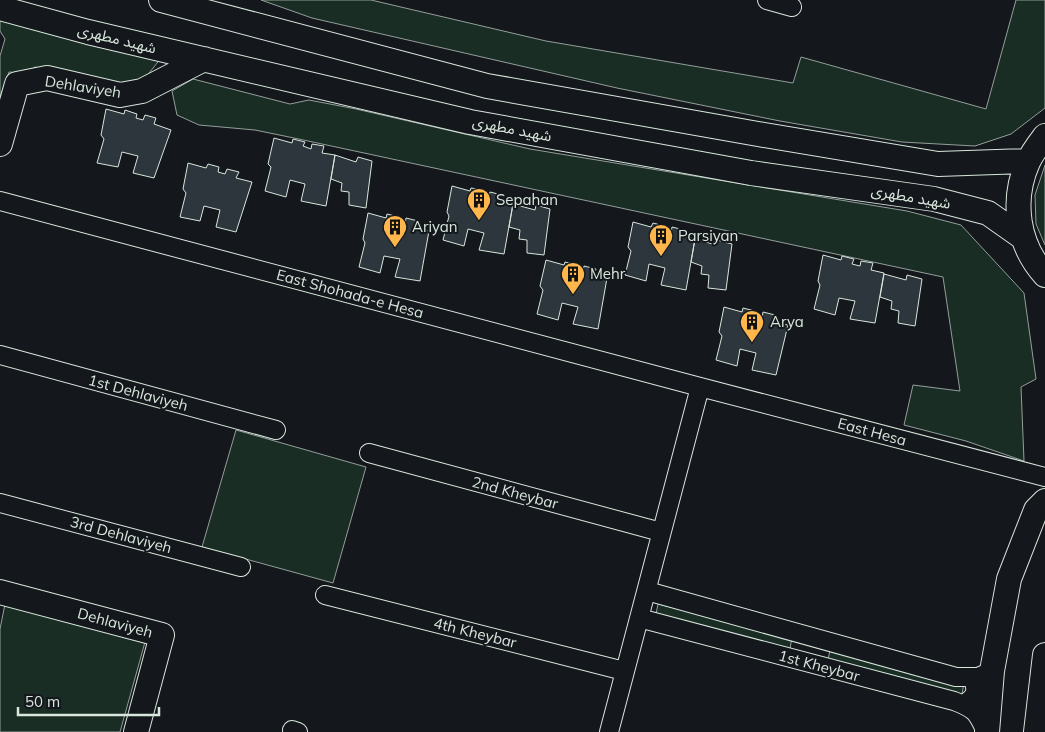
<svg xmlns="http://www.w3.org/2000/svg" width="1045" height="732" font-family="Mulish,'Noto Sans Arabic',sans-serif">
<rect width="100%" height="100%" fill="#14181c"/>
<path fill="#1a2d24" stroke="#939e99" d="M 261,0 L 371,0 L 546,41 L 793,83 L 801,57 L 986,109 L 1016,0 L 1045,0 L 1045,108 L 1011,134 L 975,146 L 902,142 L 780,121 L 617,88 L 312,18 Z
M 0,14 L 161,58 L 146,77 L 124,85 L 35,67 L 25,73 L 9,72 L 0,97 L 0,56 L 5,39 L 0,31 Z
M 193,79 L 290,104 L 309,100 L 356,109 L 530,149 L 907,211 L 961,225 L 1024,293 L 1036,379 L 1021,387 L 1024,461 L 966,441 L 904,425 L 913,385 L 960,391 L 943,277 L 294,138 L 255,130 L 199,125 L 177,115 L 172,91 Z
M 1045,165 L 1045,245 L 1036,224 L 1035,195 Z
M 236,430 L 366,467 L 333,583 L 202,547 Z
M 5,604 L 145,642 L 120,732 L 0,732 L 0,629 Z
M 658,604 L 792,637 L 790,649 L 656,614 Z
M 830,650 L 964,683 L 962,694 L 828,660 Z"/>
<path fill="#2c363c" stroke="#d8e6dc" d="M 106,109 L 124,114 L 125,110 L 137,114 L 136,118 L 143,120 L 145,115 L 156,118 L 154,124 L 171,130 L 154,178 L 133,173 L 138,156 L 122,152 L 118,167 L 97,163 L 104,139 L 101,135 Z
M 274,138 L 292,143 L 293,139 L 305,142 L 303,146 L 311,149 L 312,144 L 324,146 L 322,153 L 335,155 L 326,206 L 301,201 L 305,184 L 290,180 L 286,197 L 265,191 L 271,167 L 268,164 Z
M 335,155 L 356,162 L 358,157 L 372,161 L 366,208 L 349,205 L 349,192 L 341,191 L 342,183 L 331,179 Z
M 188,163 L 206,168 L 208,164 L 219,167 L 218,172 L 225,174 L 227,169 L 239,172 L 236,178 L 252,182 L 236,232 L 216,227 L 220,210 L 204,206 L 200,221 L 180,217 L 186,193 L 183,189 Z
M 452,186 L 470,191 L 471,188 L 483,190 L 481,195 L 489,197 L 490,192 L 502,195 L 500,201 L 513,204 L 504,254 L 479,250 L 484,233 L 468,229 L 464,246 L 443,240 L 449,216 L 447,212 Z
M 513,204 L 535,210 L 536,205 L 550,209 L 544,255 L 527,253 L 527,240 L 519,239 L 520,230 L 509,227 Z
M 368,213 L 386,218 L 387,214 L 399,217 L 397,222 L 405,224 L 406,218 L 418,221 L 416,228 L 429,231 L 420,281 L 395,277 L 400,259 L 384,256 L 380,273 L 359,267 L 365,243 L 363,239 Z
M 633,222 L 651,227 L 653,223 L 664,226 L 663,230 L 671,233 L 672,227 L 684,230 L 682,236 L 695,239 L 686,290 L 661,285 L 665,268 L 649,264 L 646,281 L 625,275 L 631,251 L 628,247 Z
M 695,239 L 716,245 L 717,240 L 732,244 L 726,290 L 708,288 L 709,275 L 701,274 L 702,266 L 691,262 Z
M 823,255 L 841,260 L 842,256 L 854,259 L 852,264 L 860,266 L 861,261 L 873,263 L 871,270 L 884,273 L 875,323 L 850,319 L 855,301 L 839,298 L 835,315 L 814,309 L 820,285 L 818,281 Z
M 546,260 L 564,265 L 565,262 L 577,265 L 576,269 L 583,271 L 584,266 L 596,269 L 594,275 L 607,278 L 598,329 L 573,324 L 578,307 L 562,303 L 558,320 L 537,314 L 543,290 L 540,286 Z
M 884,274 L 906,280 L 907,275 L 922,279 L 915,326 L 898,323 L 899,311 L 891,309 L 892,301 L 880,297 Z
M 724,307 L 742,312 L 743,308 L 755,311 L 754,315 L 762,318 L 763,312 L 775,315 L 772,321 L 788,325 L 776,375 L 752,370 L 756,353 L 740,349 L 737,366 L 716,360 L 722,336 L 719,332 Z"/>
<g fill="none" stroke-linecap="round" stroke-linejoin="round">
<g stroke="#d8e6dc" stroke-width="20">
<path id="street" d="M 767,0 L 792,7
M 0,201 L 700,387 L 1045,477
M 0,355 L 276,430
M 369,453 L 661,532
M 0,503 L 241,567
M 647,591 L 956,677 L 978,677 L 992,671
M 325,595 L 624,671
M 639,618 L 954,701 C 975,709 977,712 986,732
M 963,705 C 976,696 978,692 972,677
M 292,730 L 298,732
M 609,732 L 700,387"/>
</g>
<g stroke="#d8e6dc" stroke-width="26">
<path id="secondary" d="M 161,0 L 487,86 L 758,134 L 938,164 L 1028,161
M 0,8 L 88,32 L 470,122 L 751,173 L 934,199 L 988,213 L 1022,237
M 1045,136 C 1039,144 1032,153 1028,162 C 1011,200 1017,244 1045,275
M 0,144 L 17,84 L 47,78 L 120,95 L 142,91 L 204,59
M 0,592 L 162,635 L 136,732
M 987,732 L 992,671 L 1009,579 L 1036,510 L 1045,501
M 1036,732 L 1045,655"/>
</g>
<use href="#street" stroke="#14181c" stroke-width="18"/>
<use href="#secondary" stroke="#14181c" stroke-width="24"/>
</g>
<defs>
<g id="building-pin" transform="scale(1.25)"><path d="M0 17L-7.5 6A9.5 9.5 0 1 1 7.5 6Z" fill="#ffb74d" stroke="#14181c"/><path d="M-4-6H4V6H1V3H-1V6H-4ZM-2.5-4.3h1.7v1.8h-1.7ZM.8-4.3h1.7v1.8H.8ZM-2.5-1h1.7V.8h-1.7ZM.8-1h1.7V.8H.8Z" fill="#111"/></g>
</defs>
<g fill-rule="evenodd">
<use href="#building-pin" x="479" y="200"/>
<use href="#building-pin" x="395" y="227"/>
<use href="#building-pin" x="661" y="236"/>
<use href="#building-pin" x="573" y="274"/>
<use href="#building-pin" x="752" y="322"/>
</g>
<g text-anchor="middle" stroke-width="4" stroke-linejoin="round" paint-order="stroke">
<g font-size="15" fill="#d8e6dc" stroke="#14181c">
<text transform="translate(117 39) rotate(14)" y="5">شهید مطهری</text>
<text transform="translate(83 87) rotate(9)" y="5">Dehlaviyeh</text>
<text transform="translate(512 129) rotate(11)" y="5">شهید مطهری</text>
<text transform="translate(911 197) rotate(10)" y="5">شهید مطهری</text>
<text transform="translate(350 294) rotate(15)" y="5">East Shohada-e Hesa</text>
<text transform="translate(138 393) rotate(15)" y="5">1st Dehlaviyeh</text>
<text transform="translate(872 432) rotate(15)" y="5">East Hesa</text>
<text transform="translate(515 493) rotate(15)" y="5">2nd Kheybar</text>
<text transform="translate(121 535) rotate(15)" y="5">3rd Dehlaviyeh</text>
<text transform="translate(115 623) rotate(15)" y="5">Dehlaviyeh</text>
<text transform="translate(475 633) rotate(14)" y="5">4th Kheybar</text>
<text transform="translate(819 666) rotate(15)" y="5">1st Kheybar</text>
</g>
<g font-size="15" fill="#d8e6dc" stroke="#14181c" text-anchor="start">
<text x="496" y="205">Sepahan</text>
<text x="412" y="232">Ariyan</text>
<text x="678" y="241">Parsiyan</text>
<text x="590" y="279">Mehr</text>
<text x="770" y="327">Arya</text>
</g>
</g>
<path d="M18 707v8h141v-8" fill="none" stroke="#d8e6dc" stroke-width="2.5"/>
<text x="25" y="707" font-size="15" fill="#d8e6dc" stroke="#14181c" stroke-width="4" paint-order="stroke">50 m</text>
</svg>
